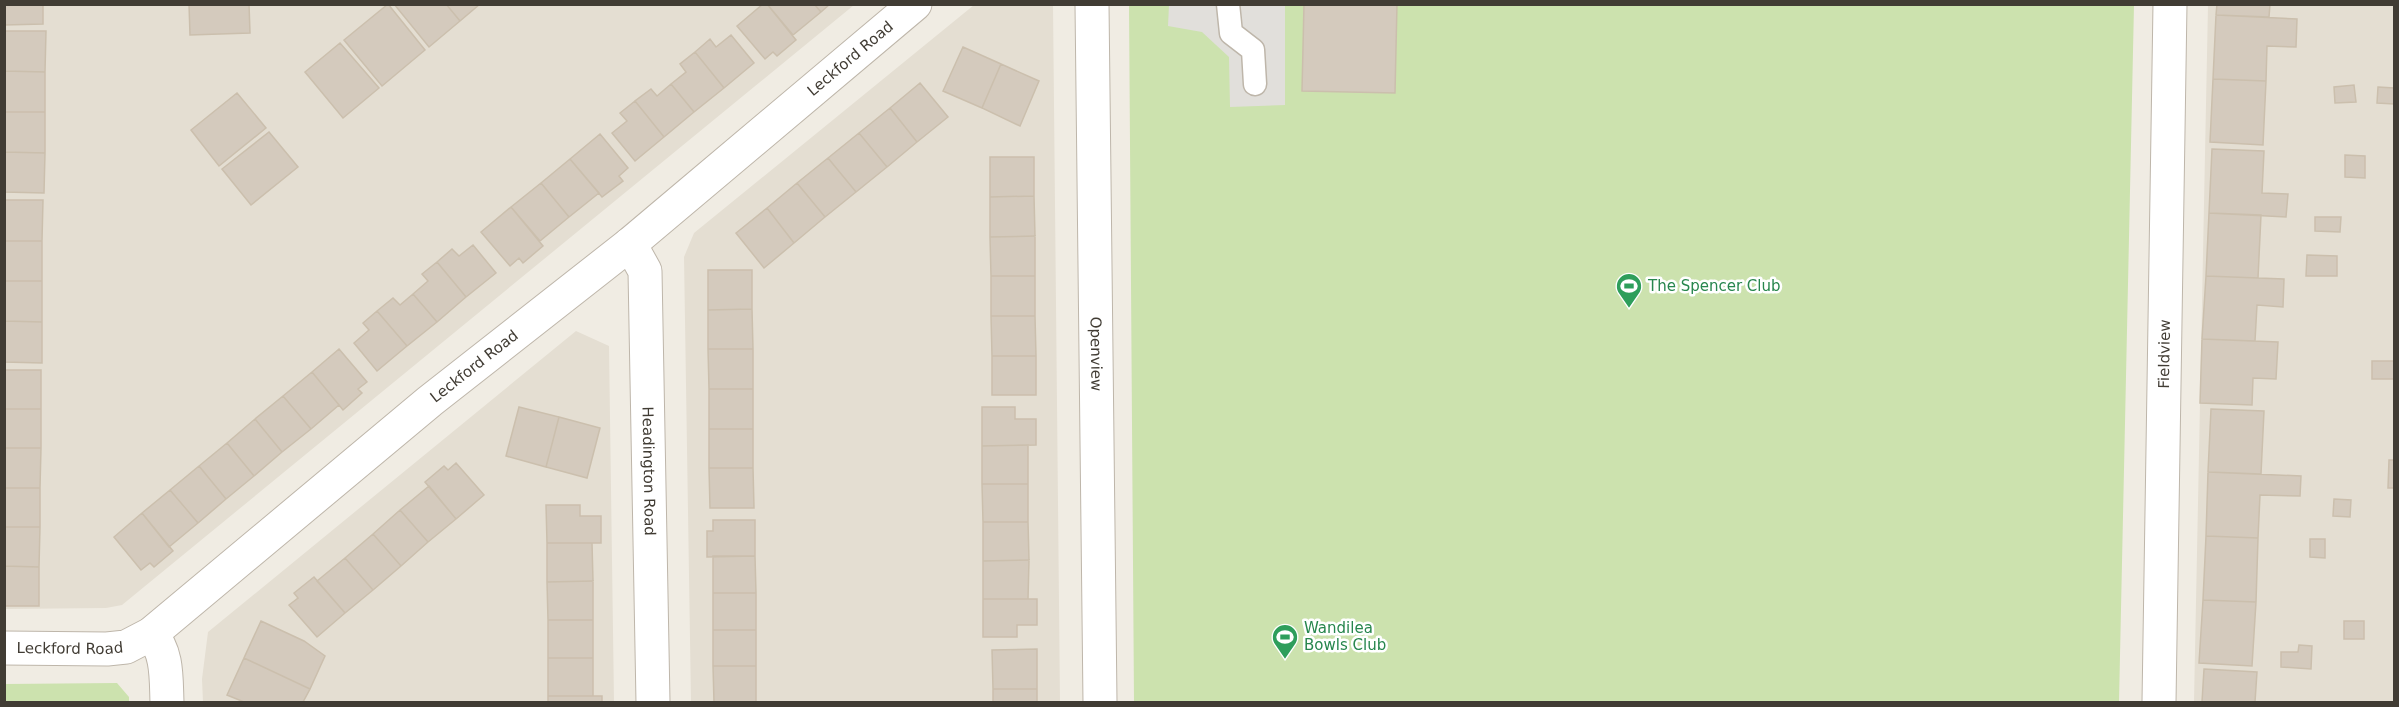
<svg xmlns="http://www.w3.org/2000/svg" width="2399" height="707" font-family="'DejaVu Sans',sans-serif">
<rect width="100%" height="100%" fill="#f0ece3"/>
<path fill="#e4ded2" d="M 4,5 L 854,5 L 122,605 L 106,608 L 5,609 Z
M 974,5 L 1053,5 L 1060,702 L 691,702 L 684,257 L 694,233 Z
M 2208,5 L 2394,5 L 2394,702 L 2194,702 Z
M 576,331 L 609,346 L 614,702 L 203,702 L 202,679 L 208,632 Z"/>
<path fill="#cce2ae" d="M 1129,5 L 2134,5 L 2119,702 L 1134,702 Z
M 117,683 L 129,697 L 129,702 L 5,702 L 5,684 Z"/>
<path fill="#e1dfdb" d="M 1169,5 L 1285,5 L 1285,105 L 1230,107 L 1229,57 L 1202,32 L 1168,26 Z"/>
<path fill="#d4cabd" stroke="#cbbfad" stroke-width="1.5" d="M 4,4 L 53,4 L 53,5 L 43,5 L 43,24 L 4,25 Z
M 189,4 L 249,4 L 250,33 L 190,35 Z
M 388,4 L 425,50 L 382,86 L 344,40 Z
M 394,4 L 446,4 L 460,21 L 429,47 Z
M 446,4 L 480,4 L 460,21 Z
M 763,4 L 767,4 L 796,40 L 777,56 L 773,52 L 765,59 L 737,26 Z
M 767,4 L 814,4 L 821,12 L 793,35 Z
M 814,4 L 830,4 L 821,12 Z
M 1304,4 L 1397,4 L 1395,93 L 1302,91 Z
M 2217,4 L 2270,4 L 2269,17 L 2216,15 Z
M 2216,15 L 2297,19 L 2296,47 L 2267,46 L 2266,81 L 2213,79 Z
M 4,31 L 46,31 L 45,72 L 4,71 Z
M 731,35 L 754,63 L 724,88 L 695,52 L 710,39 L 716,47 Z
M 340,43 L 379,88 L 343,118 L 305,72 Z
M 963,47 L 1001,64 L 982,108 L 943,91 Z
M 695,52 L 724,88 L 694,112 L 671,84 L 686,72 L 680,64 Z
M 1001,64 L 1039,81 L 1020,126 L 982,108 Z
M 4,71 L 45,72 L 45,112 L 4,112 Z
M 2213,79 L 2266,81 L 2263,145 L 2210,142 Z
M 920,83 L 948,117 L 917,142 L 890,108 Z
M 671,84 L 694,112 L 664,137 L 635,101 L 651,89 L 657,96 Z
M 2354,85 L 2356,102 L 2335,103 L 2334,87 Z
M 2378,87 L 2394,88 L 2394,104 L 2377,103 Z
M 237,93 L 266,128 L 219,166 L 191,130 Z
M 635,101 L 664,137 L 635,161 L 612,133 L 627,121 L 620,113 Z
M 890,108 L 917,142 L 887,167 L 859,133 Z
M 4,112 L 45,112 L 45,153 L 4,152 Z
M 269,132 L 298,167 L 251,205 L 222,169 Z
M 859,133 L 887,167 L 856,192 L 828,158 Z
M 600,134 L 628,168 L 619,176 L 623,181 L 602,197 L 570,159 Z
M 2212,149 L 2264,151 L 2262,193 L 2288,194 L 2286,217 L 2209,213 Z
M 4,152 L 45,153 L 44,193 L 4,192 Z
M 2345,155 L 2365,156 L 2365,178 L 2345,177 Z
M 990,157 L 1034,157 L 1034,196 L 990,197 Z
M 828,158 L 856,192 L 825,217 L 797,183 Z
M 570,159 L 599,193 L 569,217 L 541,183 Z
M 541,183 L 569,217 L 540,241 L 511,207 Z
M 797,183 L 825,217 L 794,243 L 767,208 Z
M 1034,196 L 1035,236 L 990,237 L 990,197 Z
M 4,200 L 43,200 L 42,241 L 4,241 Z
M 511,207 L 543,246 L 523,263 L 519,258 L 510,266 L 481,232 Z
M 767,208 L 794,243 L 764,268 L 736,233 Z
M 2209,213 L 2261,215 L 2258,278 L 2206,276 Z
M 2315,217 L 2341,217 L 2340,232 L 2315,231 Z
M 1035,236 L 1035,276 L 991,276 L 990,237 Z
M 4,241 L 42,241 L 42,281 L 4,281 Z
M 473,245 L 496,273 L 466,297 L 437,262 L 452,249 L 459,256 Z
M 2307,255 L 2337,256 L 2337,276 L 2306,276 Z
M 437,262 L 466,297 L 437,322 L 413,294 L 428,281 L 422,274 Z
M 708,270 L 752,270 L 752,309 L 708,310 Z
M 991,276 L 1035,276 L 1035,316 L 991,316 Z
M 2206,276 L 2284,279 L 2283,307 L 2257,305 L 2255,341 L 2202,339 Z
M 4,281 L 42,281 L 42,322 L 4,321 Z
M 413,294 L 437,322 L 407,346 L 377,311 L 393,298 L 400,305 Z
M 752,309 L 753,349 L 708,349 L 708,310 Z
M 377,311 L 407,346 L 377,371 L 354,343 L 369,330 L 363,323 Z
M 991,316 L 1035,316 L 1036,356 L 992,356 Z
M 4,321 L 42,322 L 42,363 L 4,362 Z
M 2202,339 L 2278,342 L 2276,379 L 2253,378 L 2252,405 L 2200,403 Z
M 339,349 L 367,382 L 358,389 L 362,393 L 343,410 L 312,372 Z
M 708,349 L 753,349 L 753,389 L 709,389 Z
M 992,356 L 1036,356 L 1036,395 L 992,395 Z
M 2372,361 L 2394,361 L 2394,379 L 2372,379 Z
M 4,370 L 41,370 L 41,409 L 4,409 Z
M 312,372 L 339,405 L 311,429 L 283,396 Z
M 709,389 L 753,389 L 753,429 L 709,429 Z
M 283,396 L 311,429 L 282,452 L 255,419 Z
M 519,407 L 559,417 L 546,467 L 506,456 Z
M 982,407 L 1015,407 L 1015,419 L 1036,419 L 1036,445 L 982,446 Z
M 4,409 L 41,409 L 41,448 L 4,448 Z
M 2211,409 L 2264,411 L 2261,474 L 2208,472 Z
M 559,417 L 600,428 L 587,478 L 546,467 Z
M 255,419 L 282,452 L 254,476 L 227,443 Z
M 709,429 L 753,429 L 753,468 L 709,468 Z
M 227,443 L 254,476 L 226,499 L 199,466 Z
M 1028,445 L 1028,484 L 982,484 L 982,446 Z
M 4,448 L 41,448 L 40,488 L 4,488 Z
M 2389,460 L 2394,460 L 2394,488 L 2388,488 Z
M 456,463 L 484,495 L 456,519 L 425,482 L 444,466 L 448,470 Z
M 199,466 L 226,499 L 198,523 L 170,490 Z
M 709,468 L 753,468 L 754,508 L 710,508 Z
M 2208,472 L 2301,476 L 2300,496 L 2260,495 L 2258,538 L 2206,536 Z
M 982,484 L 1028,484 L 1028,522 L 983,522 Z
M 429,486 L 456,519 L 428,542 L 400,510 Z
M 4,488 L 40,488 L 40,527 L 4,527 Z
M 170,490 L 198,523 L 169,547 L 142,513 Z
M 2334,499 L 2351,500 L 2350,517 L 2333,516 Z
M 546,505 L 580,505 L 580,516 L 601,516 L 601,543 L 547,543 Z
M 400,510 L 428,542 L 401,566 L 373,534 Z
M 142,513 L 173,551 L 154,567 L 150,563 L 141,570 L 114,537 Z
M 713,520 L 755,520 L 755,556 L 707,557 L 707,531 L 713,531 Z
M 983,522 L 1028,522 L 1029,560 L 983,561 Z
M 4,527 L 40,527 L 39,567 L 4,566 Z
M 373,534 L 401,566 L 373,590 L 345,558 Z
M 2206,536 L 2258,538 L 2256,602 L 2203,600 Z
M 2310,539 L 2325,539 L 2325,558 L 2310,557 Z
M 547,543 L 592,543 L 593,581 L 547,582 Z
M 713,556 L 755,556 L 756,593 L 713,593 Z
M 345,558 L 373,590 L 345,613 L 317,581 Z
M 1029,560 L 1028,599 L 983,599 L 983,561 Z
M 4,566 L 39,567 L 39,606 L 4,606 Z
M 314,577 L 345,613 L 317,637 L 289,605 L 298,598 L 294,593 Z
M 593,581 L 593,620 L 548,620 L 547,582 Z
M 713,593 L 756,593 L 756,630 L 713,630 Z
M 983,599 L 1037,599 L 1037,625 L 1017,625 L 1017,637 L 983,637 Z
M 2203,600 L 2256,602 L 2252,666 L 2199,663 Z
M 548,620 L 593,620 L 593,658 L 548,658 Z
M 261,621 L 304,641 L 325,656 L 310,689 L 244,658 Z
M 2344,621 L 2364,621 L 2364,639 L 2344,639 Z
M 713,630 L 756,630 L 756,666 L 713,666 Z
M 2299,645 L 2312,646 L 2311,669 L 2281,667 L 2281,652 L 2298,652 Z
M 1037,649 L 1037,689 L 993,689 L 992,650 Z
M 244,658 L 310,689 L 303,702 L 244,702 L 227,695 Z
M 548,658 L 593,658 L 593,696 L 548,696 Z
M 713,666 L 756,666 L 756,702 L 714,702 Z
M 2204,669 L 2257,672 L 2255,702 L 2202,702 Z
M 993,689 L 1037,689 L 1037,702 L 993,702 Z
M 548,696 L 602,696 L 602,702 L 548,702 Z"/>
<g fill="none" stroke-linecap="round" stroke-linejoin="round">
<g stroke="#beb6aa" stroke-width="25">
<path id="lane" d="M 1228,4 L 1231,33 L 1253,50 L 1255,84"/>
</g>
<g stroke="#beb6aa" stroke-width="35">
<g id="street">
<path id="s1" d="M 1092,4 L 1100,702"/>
<path id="s2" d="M 630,244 L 645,271 L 653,702"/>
<path d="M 151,634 C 168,652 166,679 167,702"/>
<path id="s3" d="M 4,648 L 107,649 L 126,647 L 151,634 L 430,401 L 630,244 L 915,4"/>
<path id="s4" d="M 2159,702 L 2170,4"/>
</g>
</g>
<use href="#lane" stroke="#fff" stroke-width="22"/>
<use href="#street" stroke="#fff" stroke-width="33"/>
</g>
<defs>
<g id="stadium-pin" transform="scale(1.35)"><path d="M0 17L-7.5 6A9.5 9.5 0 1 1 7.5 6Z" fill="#2e9e5b" stroke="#fff"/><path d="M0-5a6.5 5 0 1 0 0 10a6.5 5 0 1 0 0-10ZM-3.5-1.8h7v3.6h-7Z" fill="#fff"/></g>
</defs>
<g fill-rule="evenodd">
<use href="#stadium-pin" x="1629" y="286"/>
<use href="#stadium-pin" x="1285" y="637"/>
</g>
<g text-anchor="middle" stroke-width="5" stroke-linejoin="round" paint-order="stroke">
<g font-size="15" fill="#413c34" stroke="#fff">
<text dy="5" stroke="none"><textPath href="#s3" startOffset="1056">Leckford Road</textPath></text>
<text dy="5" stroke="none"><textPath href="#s1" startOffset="350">Openview</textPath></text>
<text dy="5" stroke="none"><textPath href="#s4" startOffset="348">Fieldview</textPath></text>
<text dy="5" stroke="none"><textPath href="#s3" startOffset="570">Leckford Road</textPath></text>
<text dy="5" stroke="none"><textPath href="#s2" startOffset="231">Headington Road</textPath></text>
<text dy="5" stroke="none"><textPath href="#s3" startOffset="66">Leckford Road</textPath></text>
</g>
<g font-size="15" fill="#27864d" stroke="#fff" text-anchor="start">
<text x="1648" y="291">The Spencer Club</text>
<text x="1304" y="633">Wandilea<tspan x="1304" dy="17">Bowls Club</tspan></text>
</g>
</g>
<rect width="2399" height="707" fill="none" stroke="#413c34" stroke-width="12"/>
</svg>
